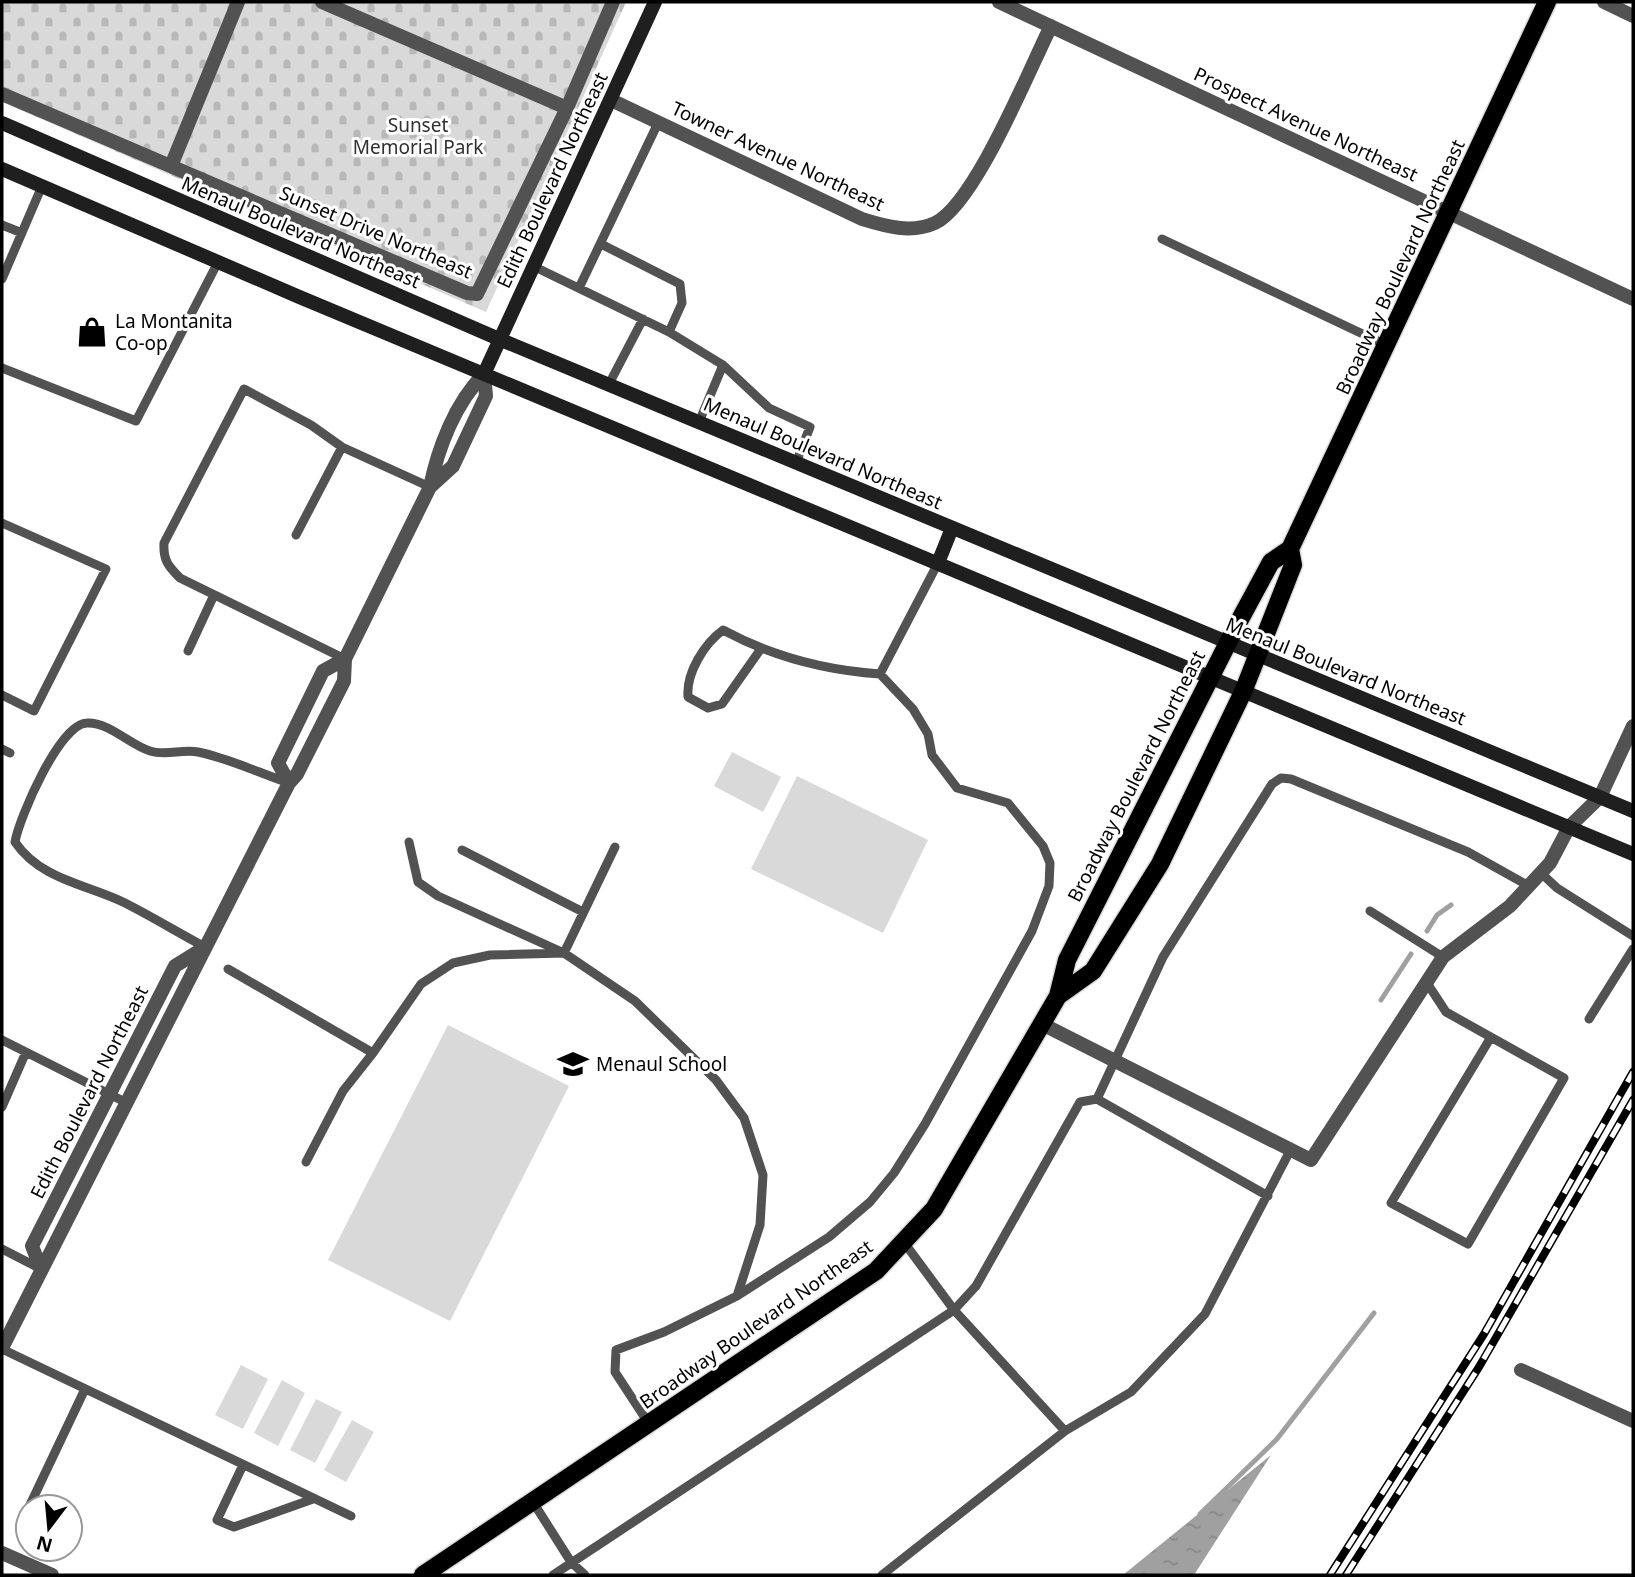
<svg xmlns="http://www.w3.org/2000/svg" width="1635" height="1577" font-family="'Noto Sans',sans-serif">
<defs>
<pattern id="cemetery-stones" width="16" height="16" patternUnits="userSpaceOnUse" patternTransform="scale(1.75)"><rect width="16" height="16" fill="#d9d9d9"/><path d="M2 7V4a2 2 0 0 1 4 0v3zM10 15v-3a2 2 0 0 1 4 0v3z" fill="#b8b8b8"/></pattern>
<pattern id="water-ripples" width="26" height="14" patternUnits="userSpaceOnUse" patternTransform="scale(1.75)"><rect width="26" height="14" fill="#a0a0a0"/><path d="M2 4q2-2 4 0t4 0M15 11q2-2 4 0t4 0" fill="none" stroke="#888"/></pattern>
</defs>
<rect width="100%" height="100%" fill="#fff"/>
<path fill="#d9d9d9" d="M 732,752 L 781,777 L 763,812 L 714,786 Z
M 797,776 L 928,840 L 883,933 L 751,869 Z
M 448,1025 L 569,1086 L 450,1321 L 328,1260 Z
M 241,1365 L 268,1379 L 243,1429 L 215,1415 Z
M 282,1380 L 305,1393 L 278,1446 L 254,1433 Z
M 316,1399 L 342,1412 L 315,1463 L 290,1450 Z
M 352,1420 L 374,1432 L 346,1482 L 324,1470 Z"/>
<path fill="url(#cemetery-stones)" d="M 2,2 L 626,2 L 486,312 L 2,102 Z"/>
<path fill="url(#water-ripples)" d="M 1271,1455 L 1194,1575 L 1123,1575 Z"/>
<g fill="none" stroke-linecap="round" stroke-linejoin="round">
<path stroke="#a0a0a0" stroke-width="5" d="M 1427,931 L 1437,915 L 1451,905
M 1381,1000 L 1411,954
M 1200,1514 L 1277,1439 L 1374,1313"/>
<g stroke="#dbdbdb" stroke-width="21">
<path id="primary" d="M 1058,996 L 1093,971 L 1160,864 L 1243,692 L 1293,565 L 1290,549
M 423,1575 L 876,1271 L 934,1209 L 1058,996 L 1067,960 L 1237,625 L 1271,562 L 1290,549 L 1547,2"/>
</g>
<path stroke="#525252" stroke-width="9" d="M 2,225 L 22,233
M 1162,239 L 1386,345
M 601,244 L 680,284 L 682,303 L 669,332
M 533,266 L 669,332 L 723,365 L 769,408 L 810,427 L 796,463
M 2,279 L 42,186
M 579,288 L 658,123
M 2,368 L 136,421 L 218,262
M 609,384 L 643,319
M 699,422 L 723,365
M 2,523 L 106,569 L 34,711 L 2,695
M 296,535 L 342,447
M 760,650 L 722,704 L 708,708 L 688,697 C 686,673 704,644 723,630 C 773,657 823,670 880,674
M 188,651 L 214,595
M 345,659 L 180,578 C 168,566 163,560 164,543 L 244,389 L 311,425 L 342,447 L 430,487
M 2,749 L 10,753
M 409,842 L 418,882 L 438,896 L 564,953 L 615,847
M 462,850 L 583,912
M 1541,873 L 1557,888 L 1633,936
M 1370,911 L 1443,957
M 205,947 C 177,932 151,916 123,902 C 85,884 40,879 15,842 C 19,818 60,723 87,723 C 109,722 130,745 150,751 C 166,756 182,749 198,752 C 228,758 259,773 289,783
M 228,969 L 373,1053 L 421,984 L 453,963 L 490,955 L 564,953 L 635,1001 L 716,1080 L 744,1118 L 763,1175 L 760,1225 L 737,1296
M 1427,983 L 1446,1012 L 1564,1078 L 1468,1244 L 1391,1203 L 1491,1037
M 1589,1019 L 1633,949
M 2,1040 L 127,1103
M 1097,1099 L 1268,1196
M 2,1107 L 26,1052
M 306,1162 L 343,1091 L 373,1053
M 903,1241 L 954,1310 L 1065,1431 L 1131,1392 L 1205,1314 L 1291,1149
M 2,1249 L 41,1269
M 2,1349 L 351,1516
M 649,1424 L 615,1372 L 616,1350 L 664,1332 L 737,1296 L 829,1237 L 870,1202 L 894,1173 L 925,1124 L 1032,931 L 1049,886 L 1050,863 L 1043,846 L 1008,803 L 957,788 L 932,755 L 928,734 L 913,709 L 880,674 L 938,563
M 243,1465 L 217,1520 L 234,1527 L 313,1499
M 533,1502 L 571,1562 L 585,1575
M 29,1507 L 85,1389
M 20,1525 L 28,1508
M 553,1575 L 954,1310 L 976,1286 L 1080,1102 L 1097,1099 L 1163,957 L 1272,784 L 1281,778 L 1291,779 L 1468,852 L 1529,886
M 882,1575 L 1065,1431"/>
<path stroke="#525252" stroke-width="14" d="M 322,2 L 567,108
M 999,2 L 1633,299
M 1604,2 L 1633,16
M 2,94 L 467,293 L 477,294 L 567,108 L 613,2
M 611,100 L 862,219 C 885,226 911,234 935,223 C 975,204 1029,70 1051,26
M 171,166 L 238,2
M 430,487 L 453,466 L 486,396 L 484,374
M 289,783 L 278,763 L 323,671 L 345,659
M 1042,1024 L 1311,1160 L 1443,957 L 1510,906 L 1550,863 L 1569,827 L 1600,797 L 1633,726
M 41,1269 L 32,1246 L 175,966 L 204,948
M 2,1348 L 289,783 L 297,774 L 344,681 L 345,659 L 430,487 C 438,448 455,403 484,374
M 1521,1370 L 1633,1421
M 2,1553 L 52,1575"/>
<path stroke="#1f1f1f" stroke-width="14" d="M 2,123 L 499,339 L 1633,811
M 2,169 L 297,296 L 1633,854
M 484,374 L 655,2
M 938,563 L 952,528"/>
<use href="#primary" stroke="#000" stroke-width="18"/>
<g stroke="#000" stroke-width="8">
<path id="rail" d="M 1330,1575 L 1484,1334 L 1633,1072
M 1346,1575 L 1479,1367 L 1633,1100"/>
</g>
<use href="#rail" stroke="#fff" stroke-width="5" stroke-dasharray="16" stroke-linecap="butt"/>
</g>
<defs>
<g id="shop-bare" transform="scale(2.415)"><path d="M-5-2.5h2.3a2.7 3.5 0 0 1 5.4 0H5L5.5 6h-11ZM-1.5-2.5h3a1.5 2.3 0 0 0-3 0Z" fill="#000" stroke="#fff" stroke-width="2.5" paint-order="stroke"/></g>
<g id="school-bare" transform="scale(2.415)"><path d="M0-5L7-2L0 1L-7-2ZM-4 1L0 2.5L4 1V4Q0 6-4 4Z" fill="#000" stroke="#fff" stroke-width="2.5" paint-order="stroke"/></g>
</defs>
<g fill-rule="evenodd">
<use href="#shop-bare" x="92" y="332"/>
<use href="#school-bare" x="573" y="1064"/>
</g>
<g text-anchor="middle" stroke-width="6" stroke-linejoin="round" paint-order="stroke">
<g font-size="19" fill="#000" stroke="#fff">
<text transform="translate(1306 124) rotate(25)" y="7">Prospect Avenue Northeast</text>
<text transform="translate(778 156) rotate(25)" y="7">Towner Avenue Northeast</text>
<text transform="translate(552 180) rotate(-65)" y="7">Edith Boulevard Northeast</text>
<text transform="translate(301 232) rotate(23)" y="7">Menaul Boulevard Northeast</text>
<text transform="translate(376 232) rotate(23)" y="7">Sunset Drive Northeast</text>
<text transform="translate(1400 267) rotate(-65)" y="7">Broadway Boulevard Northeast</text>
<text transform="translate(823 453) rotate(23)" y="7">Menaul Boulevard Northeast</text>
<text transform="translate(1346 671) rotate(22)" y="7">Menaul Boulevard Northeast</text>
<text transform="translate(1136 776) rotate(-63)" y="7">Broadway Boulevard Northeast</text>
<text transform="translate(89 1092) rotate(-63)" y="7">Edith Boulevard Northeast</text>
<text transform="translate(756 1324) rotate(-35)" y="7">Broadway Boulevard Northeast</text>
</g>
<g font-size="19" fill="#303030" stroke="#fff">
<text x="418" y="132">Sunset<tspan x="418" dy="22">Memorial Park</tspan></text>
</g>
<g font-size="19" fill="#000" stroke="#fff" text-anchor="start">
<text x="115" y="328">La Montanita<tspan x="115" dy="22">Co-op</tspan></text>
<text x="596" y="1071">Menaul School</text>
</g>
</g>
<rect width="1635" height="1577" fill="none" stroke="#000000" stroke-width="7"/>
<g transform="translate(49 1528) rotate(196)"><circle r="33" fill="#ffffff" stroke="#999999" stroke-width="2"/>
<path d="M0-5L12 26L0 18L-12 26Z" fill="#000000"/>
<text y="-10" font-size="19" font-weight="bold" text-anchor="middle" fill="#000000">N</text>
</g>
</svg>
